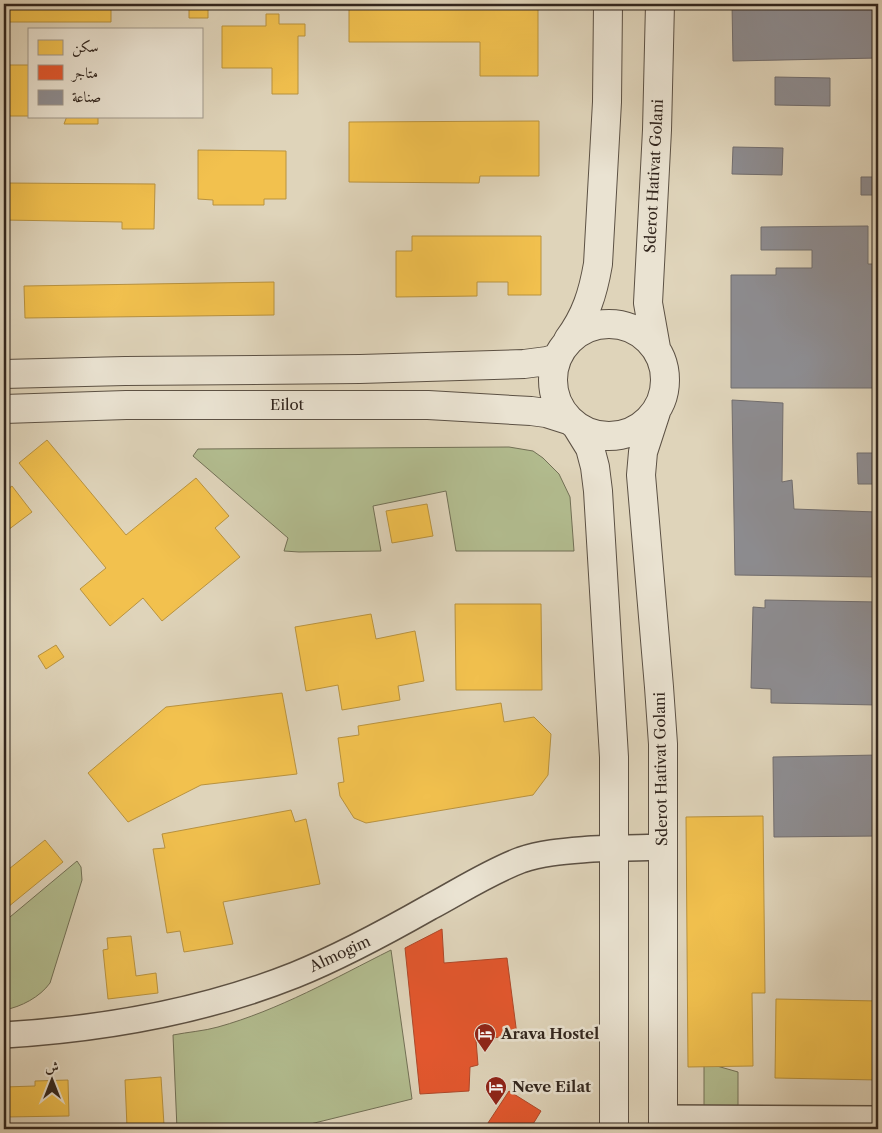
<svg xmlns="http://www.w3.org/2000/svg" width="882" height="1133" font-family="'Libre Caslon Text',Amiri,serif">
<rect width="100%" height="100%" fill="#dfd4ba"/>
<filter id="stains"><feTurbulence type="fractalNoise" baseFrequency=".004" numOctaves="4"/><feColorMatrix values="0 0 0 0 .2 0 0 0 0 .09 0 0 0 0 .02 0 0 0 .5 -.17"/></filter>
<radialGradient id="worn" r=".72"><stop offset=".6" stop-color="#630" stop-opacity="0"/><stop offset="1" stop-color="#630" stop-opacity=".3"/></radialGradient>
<path fill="#b2bc8f" stroke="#727056" d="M 509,447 L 533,451 L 543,458 L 559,474 L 570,497 L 574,551 L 456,551 L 446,491 L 373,506 L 381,551 L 299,552 L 284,551 L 288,538 L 193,456 L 198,449 Z
M 77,861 L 81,867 L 82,880 L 50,983 C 40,997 21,1007 4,1010 L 4,922 Z
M 391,950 L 412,1099 L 290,1129 L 177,1129 L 173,1035 C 188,1032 204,1031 218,1027 C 279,1010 335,978 391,950 Z
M 704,1053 L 710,1064 L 738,1072 L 738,1129 L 704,1129 Z"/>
<path fill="#f2c14e" stroke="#b8923f" d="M 4,4 L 155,4 L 155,5 L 111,5 L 111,22 L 4,22 Z
M 189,4 L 208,4 L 208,18 L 189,18 Z
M 349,4 L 538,5 L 538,76 L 480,76 L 480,42 L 349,42 Z
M 266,14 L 279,14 L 279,24 L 305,24 L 305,36 L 298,36 L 298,94 L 272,94 L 272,68 L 222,68 L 222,26 L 266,26 Z
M 8,65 L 29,65 L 29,116 L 8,116 Z
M 67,116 L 98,116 L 98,124 L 64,124 Z
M 539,121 L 539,176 L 480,176 L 479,183 L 349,182 L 349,122 Z
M 198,150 L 286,151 L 286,199 L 264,199 L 264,205 L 213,205 L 213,200 L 198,199 Z
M 4,183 L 155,184 L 154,229 L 122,229 L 122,222 L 4,220 Z
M 412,236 L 541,236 L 541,295 L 508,295 L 508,282 L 477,282 L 477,296 L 396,297 L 396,251 L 412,251 Z
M 274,282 L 274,315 L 25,318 L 24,286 Z
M 47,440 L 126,535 L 196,478 L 229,516 L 215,528 L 240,557 L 162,621 L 143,598 L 110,626 L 80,589 L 106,568 L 19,463 Z
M 12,486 L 32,512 L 4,533 L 4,492 Z
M 427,504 L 433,536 L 392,543 L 386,511 Z
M 455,604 L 541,604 L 542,690 L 456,690 Z
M 371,614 L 376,639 L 415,631 L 424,681 L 398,686 L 400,700 L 342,710 L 338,685 L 306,691 L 295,627 Z
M 56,645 L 64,657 L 46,669 L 38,656 Z
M 282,693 L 297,774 L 201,785 L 128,822 L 88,773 L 166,707 Z
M 501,703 L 504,722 L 534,717 L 551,734 L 548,775 L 533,795 L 366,823 L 354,818 L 340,796 L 338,783 L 344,782 L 338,738 L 359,735 L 358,726 Z
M 291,810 L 295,822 L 306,819 L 320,884 L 223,902 L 233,944 L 184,952 L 180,931 L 167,933 L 153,849 L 165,848 L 162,834 Z
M 763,816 L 765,993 L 752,993 L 753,1066 L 688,1067 L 686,817 Z
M 45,840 L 63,862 L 8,907 L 4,902 L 4,873 Z
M 131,936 L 136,976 L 156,973 L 158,993 L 108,999 L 103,950 L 108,949 L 107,938 Z
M 776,999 L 878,1001 L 878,1080 L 775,1078 Z
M 161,1077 L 164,1125 L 127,1127 L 125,1080 Z
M 68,1080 L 69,1116 L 4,1117 L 4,1087 L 35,1086 L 35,1081 Z"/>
<path fill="#e4572e" stroke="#ae4829" d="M 442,929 L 444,963 L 507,958 L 517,1035 L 476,1040 L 478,1065 L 470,1067 L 469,1091 L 420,1094 L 405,948 Z
M 509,1091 L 541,1111 L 530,1129 L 484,1129 Z"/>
<path fill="#8d8d92" stroke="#716e6f" d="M 732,4 L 878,4 L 878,58 L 733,61 Z
M 775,77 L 830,78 L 830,106 L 775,105 Z
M 733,147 L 783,148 L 782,175 L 732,174 Z
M 861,177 L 878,177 L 878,195 L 861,195 Z
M 868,226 L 868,264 L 878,264 L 878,388 L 731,388 L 731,275 L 776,275 L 776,268 L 812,268 L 812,250 L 761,250 L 761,227 Z
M 732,400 L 783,403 L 782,482 L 792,480 L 794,509 L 876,512 L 875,517 L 878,517 L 878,577 L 735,575 Z
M 857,453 L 878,453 L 878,484 L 858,484 Z
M 765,600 L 878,602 L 878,705 L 771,703 L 771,689 L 751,688 L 753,607 L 765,608 Z
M 878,755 L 878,836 L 774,837 L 773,757 Z"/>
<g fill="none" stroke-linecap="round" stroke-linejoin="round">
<g stroke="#5c5144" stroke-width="28">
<path id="minor" d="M 4,1035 C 104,1029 202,1012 295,975 C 342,956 386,932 430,907 C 460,891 489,872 521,860 C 544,852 568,851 592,849 C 616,848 639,848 663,847
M 663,1118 L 878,1119"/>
</g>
<g stroke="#5c5144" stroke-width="30">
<path id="tertiary" d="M553 380a56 56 0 1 1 112 0a56 56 0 1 1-112 0Z
M 568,340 C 586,316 593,293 598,264 L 607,102 L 608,4
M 656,348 L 648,303 L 657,130 L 660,4
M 4,374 L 125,371 L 360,369 L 524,364 L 547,361 L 557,358
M 4,409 L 126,405 L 428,405 L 531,411 L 546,413 L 568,420
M 656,412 L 643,452 L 641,475 L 659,687 L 663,744 L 663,1129
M 577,427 L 590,448 L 595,467 L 598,491 L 614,757 L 614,1129"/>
</g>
<use href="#minor" stroke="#eae3d2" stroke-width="25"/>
<use href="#tertiary" stroke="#eae3d2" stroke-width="28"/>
</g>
<defs>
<g id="hotel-pin" transform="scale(1.125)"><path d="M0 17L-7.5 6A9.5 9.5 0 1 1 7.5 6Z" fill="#8f2418" stroke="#eae3d2"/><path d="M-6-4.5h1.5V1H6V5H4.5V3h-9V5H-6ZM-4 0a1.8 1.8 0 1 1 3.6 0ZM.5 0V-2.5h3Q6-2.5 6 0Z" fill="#fff"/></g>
</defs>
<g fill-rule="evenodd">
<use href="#hotel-pin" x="485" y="1034"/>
<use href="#hotel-pin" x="496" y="1087"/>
</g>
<g text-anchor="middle" stroke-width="5" stroke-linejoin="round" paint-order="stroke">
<g font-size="15" fill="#31251d" stroke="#eae3d2">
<text transform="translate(654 176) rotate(-87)" y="5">Sderot Hativat Golani</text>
<text x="287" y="410">Eilot</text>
<text transform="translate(661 769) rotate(-91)" y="5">Sderot Hativat Golani</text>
<text transform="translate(340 954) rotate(-25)" y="5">Almogim</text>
</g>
<g font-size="15" font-weight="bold" fill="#31251d" stroke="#eae3d2" text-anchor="start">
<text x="501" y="1039">Arava Hostel</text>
<text x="512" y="1092">Neve Eilat</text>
</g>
</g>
<rect width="882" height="1133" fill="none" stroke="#dfd4ba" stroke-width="20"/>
<rect x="5" y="5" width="872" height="1123" fill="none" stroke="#31251d" stroke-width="2.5"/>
<rect x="10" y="10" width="862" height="1113" fill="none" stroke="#31251d"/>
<rect x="28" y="28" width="175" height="90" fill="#eae3d2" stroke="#a0978a"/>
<rect x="38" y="40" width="25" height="15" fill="#f2c14e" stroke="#a0978a"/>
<text x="72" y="52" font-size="15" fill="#31251d">سكن</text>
<rect x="38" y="65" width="25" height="15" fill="#e4572e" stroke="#a0978a"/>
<text x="72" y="78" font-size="15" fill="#31251d">متاجر</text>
<rect x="38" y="90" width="25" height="15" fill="#8d8d92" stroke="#a0978a"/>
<text x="72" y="102" font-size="15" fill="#31251d">صناعة</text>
<g transform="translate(52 1080)" stroke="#eae3d2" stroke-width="4" paint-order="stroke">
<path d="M0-4L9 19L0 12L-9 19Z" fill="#31251d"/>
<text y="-8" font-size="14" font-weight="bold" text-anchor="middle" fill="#31251d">ش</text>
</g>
<rect width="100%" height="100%" filter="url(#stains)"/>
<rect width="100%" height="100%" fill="url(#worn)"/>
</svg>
